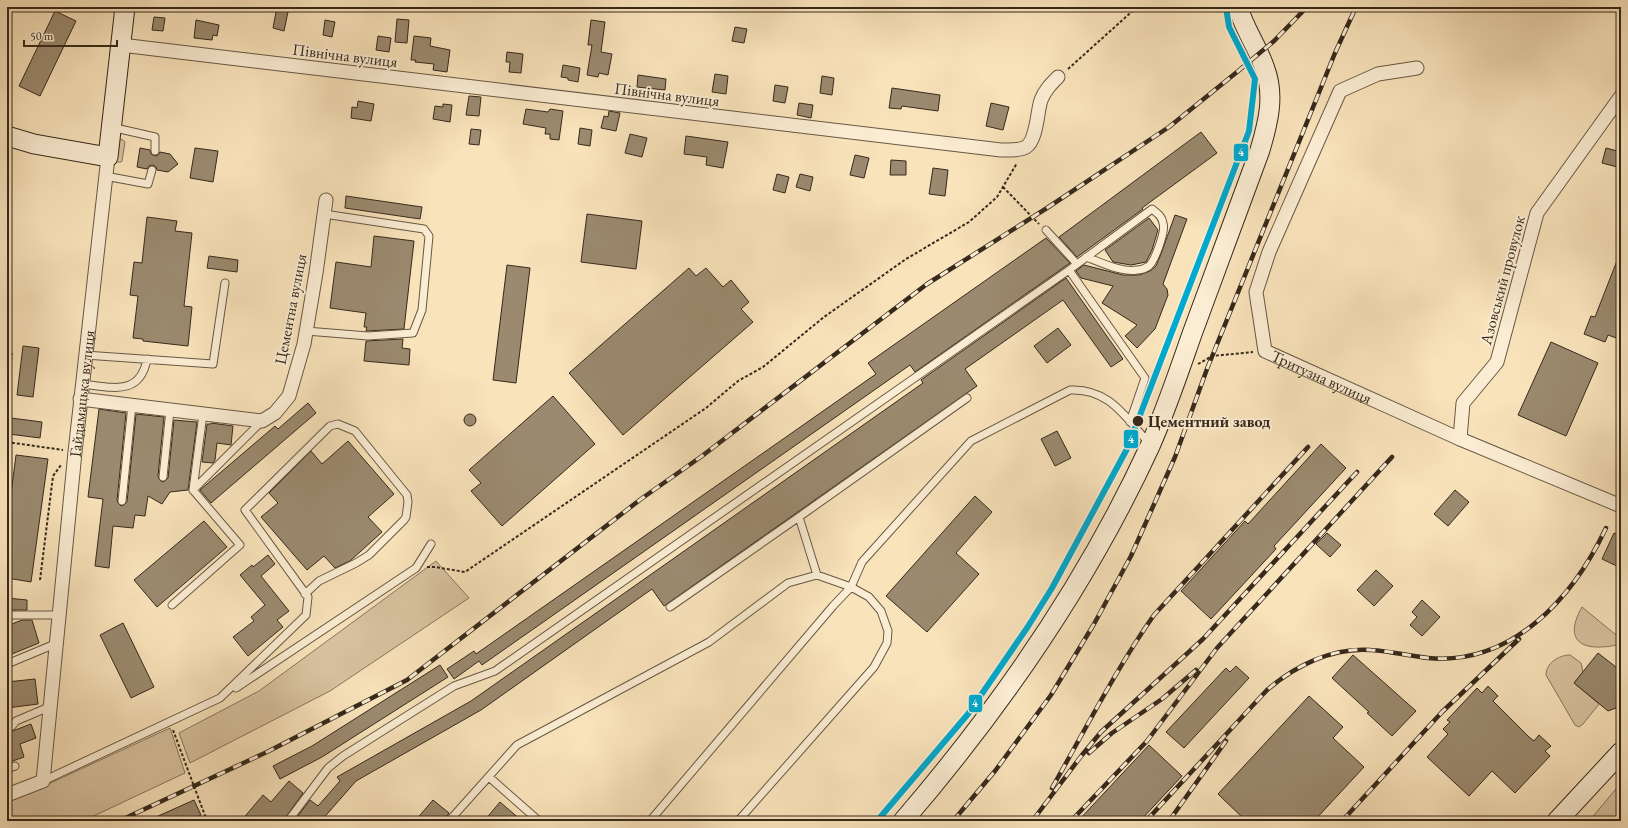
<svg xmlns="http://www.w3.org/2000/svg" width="1628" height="828" font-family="'EB Garamond',serif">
<rect width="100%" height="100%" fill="#f9e3bb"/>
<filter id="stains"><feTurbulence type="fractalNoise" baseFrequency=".005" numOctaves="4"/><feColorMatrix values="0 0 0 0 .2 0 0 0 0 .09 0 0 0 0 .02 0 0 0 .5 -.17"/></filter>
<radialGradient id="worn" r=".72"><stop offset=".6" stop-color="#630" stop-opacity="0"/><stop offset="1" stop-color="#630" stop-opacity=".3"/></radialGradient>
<path fill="#d8c3a0" stroke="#87765e" d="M 119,139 L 123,140 L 125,142 L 122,161 L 121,162 L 116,162 Z
M 436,561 L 469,598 L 330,691 L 190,763 L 179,733 L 259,691 Z
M 1582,607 L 1621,639 L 1621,644 C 1589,652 1560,646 1582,607 Z
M 1570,655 L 1581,663 L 1583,672 L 1574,683 L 1599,704 L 1583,724 L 1579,727 L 1575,725 L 1546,675 C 1546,663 1559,655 1570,655 Z
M 170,728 L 185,773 L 83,821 L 7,821 L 7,803 Z
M 1621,783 L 1621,821 L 1589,821 Z"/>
<path fill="#9b8a6f" stroke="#36291c" d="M 277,7 L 289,7 L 284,31 L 273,28 Z
M 55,11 L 76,21 L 40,96 L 19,86 Z
M 154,17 L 165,18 L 163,31 L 152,30 Z
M 397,19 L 409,20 L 407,43 L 395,42 Z
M 196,20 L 219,25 L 217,36 L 213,35 L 212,40 L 194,38 Z
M 325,20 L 335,22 L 332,37 L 323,35 Z
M 591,20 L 605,22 L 601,52 L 612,54 L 608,75 L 599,73 L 598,77 L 587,75 L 592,45 L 588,45 Z
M 735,27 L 747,29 L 744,43 L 732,41 Z
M 378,36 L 391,38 L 389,52 L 376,50 Z
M 414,36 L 431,38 L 430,46 L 450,50 L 447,72 L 433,70 L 434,64 L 415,62 L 416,60 L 411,60 Z
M 507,52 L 523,54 L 521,73 L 509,72 L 510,62 L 506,62 Z
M 563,65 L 580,68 L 578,82 L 568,80 L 568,78 L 561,77 Z
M 715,74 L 728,76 L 726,94 L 712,92 Z
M 638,75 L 666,79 L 665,90 L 637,87 Z
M 822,76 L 834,78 L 832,95 L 820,93 Z
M 775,85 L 788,87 L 785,103 L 773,101 Z
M 892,88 L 940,95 L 938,111 L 902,106 L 901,109 L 889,108 Z
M 469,96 L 481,97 L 479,116 L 466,115 Z
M 358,101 L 374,104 L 371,121 L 351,118 L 352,107 L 357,108 Z
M 799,103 L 813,105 L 811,118 L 797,115 Z
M 991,103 L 1009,107 L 1003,130 L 986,126 Z
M 443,104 L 452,105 L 450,122 L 433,119 L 435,106 L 443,107 Z
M 526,109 L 548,112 L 550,109 L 563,111 L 559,140 L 550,139 L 550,134 L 545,134 L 546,128 L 523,124 Z
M 609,111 L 620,113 L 616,131 L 601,128 L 604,116 L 608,117 Z
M 580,128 L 592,130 L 590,146 L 578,144 Z
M 471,129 L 481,130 L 479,145 L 469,144 Z
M 1201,132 L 1217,153 L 1142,208 L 1143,209 L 1077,257 L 1059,237 Z
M 630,134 L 647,138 L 642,157 L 625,153 Z
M 686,136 L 728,142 L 723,168 L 706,165 L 707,157 L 684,154 Z
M 140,148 L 150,150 L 151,154 L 155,156 L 158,155 L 160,152 L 170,154 L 178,164 L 168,172 L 157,170 L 156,167 L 153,165 L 149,166 L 147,169 L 137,167 Z
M 195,148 L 218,151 L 213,182 L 190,178 Z
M 1606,148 L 1621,152 L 1621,168 L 1602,163 Z
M 855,155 L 869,158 L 864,178 L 850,175 Z
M 891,160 L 906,161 L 906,175 L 890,175 Z
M 933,168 L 948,170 L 945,196 L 929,194 Z
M 777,174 L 789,177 L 785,193 L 773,190 Z
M 800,174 L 813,177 L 810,191 L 796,187 Z
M 346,196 L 422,207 L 420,219 L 345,208 Z
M 587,214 L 642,221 L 636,269 L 581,262 Z
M 1175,215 L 1187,219 L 1163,284 L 1167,289 L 1168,295 L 1155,329 L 1137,348 L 1125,336 L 1137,325 L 1102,303 L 1113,286 L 1081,278 L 1076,271 L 1084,265 L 1123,275 L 1139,275 L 1150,271 L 1156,266 L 1161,254 Z
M 147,217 L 177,221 L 175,231 L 192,233 L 184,306 L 192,307 L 188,346 L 143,341 L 143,339 L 133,338 L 138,296 L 130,295 L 134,262 L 142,263 Z
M 1149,218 L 1158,230 L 1152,250 L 1146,262 L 1131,265 L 1113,262 L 1105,250 Z
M 374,236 L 414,241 L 404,329 L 366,331 L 367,327 L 364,327 L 366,313 L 330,308 L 336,262 L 371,267 Z
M 1046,238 L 1070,263 L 915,372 L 910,365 L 482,665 L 479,661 L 454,679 L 447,669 L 474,651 L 476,654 L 876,374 L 868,363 Z
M 1620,253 L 1621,317 L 1617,328 L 1621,330 L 1621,333 L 1619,339 L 1608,335 L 1605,342 L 1584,334 L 1591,316 L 1595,317 Z
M 209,256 L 238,260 L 237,272 L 207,268 Z
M 507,265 L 530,268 L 516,383 L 493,380 Z
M 689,268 L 696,276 L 706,268 L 723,287 L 731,280 L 749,302 L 741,309 L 753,322 L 623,435 L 569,373 Z
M 1066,278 L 1123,359 L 1111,367 L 1063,300 L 965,369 L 977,386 L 664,606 L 652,589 L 481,710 L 356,781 L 321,821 L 294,821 L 310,800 L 318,806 L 340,781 L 337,777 L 471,701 L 923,383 L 921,380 Z
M 1058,328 L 1071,345 L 1047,363 L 1034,346 Z
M 403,339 L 402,348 L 410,349 L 409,365 L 364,361 L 366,341 Z
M 1551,342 L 1598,363 L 1566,436 L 1518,415 Z
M 23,346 L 39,348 L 33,397 L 17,395 Z
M 553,396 L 595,444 L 502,526 L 471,491 L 481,483 L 469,470 Z
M 308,403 L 316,413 L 211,503 L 200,490 L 275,426 L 278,429 Z
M 99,409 L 126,413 L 117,500 L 118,503 L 121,506 L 124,505 L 127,502 L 136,414 L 164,417 L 158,476 L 159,479 L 162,482 L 165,481 L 168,478 L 174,420 L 197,422 L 188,490 L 170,492 L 162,504 L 148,496 L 145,516 L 135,515 L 133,528 L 113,526 L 109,568 L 95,566 L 103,499 L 88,497 Z
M464 420a6 6 0 1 1 12 0a6 6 0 1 1-12 0Z
M 11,418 L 42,422 L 40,438 L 9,434 Z
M 211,423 L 233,426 L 231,445 L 217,443 L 215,460 L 213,463 L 202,462 L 207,424 L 211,424 Z
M 1057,431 L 1071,458 L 1055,466 L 1041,439 Z
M 348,441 L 394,494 L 368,517 L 382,532 L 350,561 L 335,568 L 324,556 L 307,570 L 261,517 L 278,503 L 269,493 L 311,451 L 322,464 Z
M 1321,444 L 1346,468 L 1274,546 L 1276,549 L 1211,619 L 1181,591 L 1245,521 L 1248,524 Z
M 16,455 L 48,459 L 31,582 L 7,578 L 7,525 Z
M 1455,490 L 1469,502 L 1448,526 L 1434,514 Z
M 975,496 L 992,512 L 956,553 L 979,574 L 927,632 L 886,596 Z
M 204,521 L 227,547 L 157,607 L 134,580 Z
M 1327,533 L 1341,545 L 1330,557 L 1316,544 Z
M 1614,533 L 1621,536 L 1621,568 L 1602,559 Z
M 268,555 L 275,564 L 261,576 L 289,611 L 277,620 L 283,627 L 248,656 L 233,637 L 254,621 L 251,617 L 265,605 L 240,575 L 252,565 L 253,567 Z
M 1376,570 L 1393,586 L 1374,606 L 1357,590 Z
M 7,598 L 27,600 L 27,610 L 7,610 Z
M 1422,600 L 1440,617 L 1422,636 L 1410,625 L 1417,617 L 1412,612 Z
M 22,620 L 32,620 L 39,643 L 7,656 L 7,626 Z
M 123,623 L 154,687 L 131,698 L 100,635 Z
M 1598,653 L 1621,671 L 1621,706 L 1608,711 L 1574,683 Z
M 1353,655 L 1416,711 L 1392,736 L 1367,713 L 1369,712 L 1332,678 Z
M 440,665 L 448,677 L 322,757 L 280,779 L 273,766 L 312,746 Z
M 1236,666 L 1249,678 L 1184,748 L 1166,732 L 1226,668 L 1230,672 Z
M 35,679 L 38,704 L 7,708 L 7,682 Z
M 1488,686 L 1498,696 L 1493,701 L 1529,737 L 1534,741 L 1539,735 L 1551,746 L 1545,751 L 1550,756 L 1515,793 L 1492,771 L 1469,796 L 1427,757 L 1448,734 L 1443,729 L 1450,722 L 1447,720 L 1477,688 L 1482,693 Z
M 1309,696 L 1343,727 L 1333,738 L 1364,767 L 1314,821 L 1246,821 L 1218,794 Z
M 31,724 L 36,738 L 20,744 L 24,757 L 7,763 L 7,733 Z
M 1149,745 L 1182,776 L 1140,821 L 1078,821 Z
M 289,781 L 303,793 L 283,821 L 241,821 L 263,795 L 271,802 Z
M 194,800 L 201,815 L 189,821 L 147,821 Z
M 433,800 L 449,813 L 444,821 L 415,821 Z
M 500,802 L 522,821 L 484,821 Z"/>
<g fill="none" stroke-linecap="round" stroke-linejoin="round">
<g stroke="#675844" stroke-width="9">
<path id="lane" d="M 111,127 L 155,137 L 155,151
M 105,176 L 148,184 L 152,170
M 1046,230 L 1077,264
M 1086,257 C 1100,262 1122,273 1137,270 C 1140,270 1146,268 1149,266 C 1155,260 1166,231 1163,223 C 1162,216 1157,213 1152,209 L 1069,270 L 1145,378 L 1130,422
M 306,331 L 368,336 L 413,333 L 422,310 L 429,236 L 424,229 L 324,214
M 85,355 L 213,364 L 225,283
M 82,384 C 111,387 140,397 147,359
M 163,477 L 170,410
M 193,490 L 203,414
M 122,501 L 132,405
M 817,575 L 799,517 L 967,398
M 172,605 L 240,545 L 193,490 L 262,421
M 670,607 L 799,517
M 7,615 L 58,615
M 7,664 L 55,644
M 236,688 L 416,568 L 431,544
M 7,728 L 12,726 L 16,721 L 49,707
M 7,769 L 15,766
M 489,777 L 539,821
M 43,781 L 220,698 L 306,615 L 308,597 L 245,510 L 330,426 L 338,424 L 355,431 L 407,495 L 408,502 L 406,517 L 404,520 L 369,555 L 356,563 L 319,581 L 305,594
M 288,821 L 328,768 L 343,756 L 454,686 L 495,671 L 1069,270
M 449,821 L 517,745 L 709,642 L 788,583 L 817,575 L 851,587 L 869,597 L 881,611 L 888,631 L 887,643 L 874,667 L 738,821
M 650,821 L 833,606 L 851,587 L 862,562 L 971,441 L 1070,390 C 1109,388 1125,417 1149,443"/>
</g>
<g stroke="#675844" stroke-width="15">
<g id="street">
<path d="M 121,45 L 1001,150 C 1009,150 1019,151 1026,147 C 1037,140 1037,112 1041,100 C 1045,90 1051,84 1058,77"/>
<path id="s1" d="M 1417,68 L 1378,74 L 1340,91 L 1269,252 L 1256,292 L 1265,351 L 1460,439 L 1621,506"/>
<path d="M 80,399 L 262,421 L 275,413 L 289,396 L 304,344 L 316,273 L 326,200"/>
<path d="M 1460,439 L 1463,403 L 1497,362 L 1537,213 L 1621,96"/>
<path id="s2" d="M 7,795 L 43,781 L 75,452 L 108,157"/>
</g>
</g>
<g stroke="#36291c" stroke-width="21">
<path id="secondary" d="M 7,136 L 34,144 L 108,157 L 125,7
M 903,821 C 1001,707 1087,583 1150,446 C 1166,410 1179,371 1192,334 C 1215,273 1237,211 1260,150 C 1268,123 1275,96 1265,69 C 1258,47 1244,29 1238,7
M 1557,821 L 1621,752"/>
</g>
<path stroke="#36291c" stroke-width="2" stroke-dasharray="3 2" stroke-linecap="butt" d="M 1068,69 L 1137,7
M 1003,187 L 1039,224
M 1198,364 L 1212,356 L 1253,352
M 7,390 L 12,353
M 7,442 L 63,450
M 7,475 L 11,443
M 427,567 L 435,567 L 465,572 L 706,408 L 738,381 L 763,367 L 824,317 L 906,259 L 969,222 L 997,197 L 1017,163
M 40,580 L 53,476 L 61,465
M 173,730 L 207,821
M 637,821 L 641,816"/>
<use href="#lane" stroke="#fbedd3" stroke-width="7"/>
<use href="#street" stroke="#fbedd3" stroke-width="13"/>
<use href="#secondary" stroke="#fbedd3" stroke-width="19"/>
<g stroke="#36291c" stroke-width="4.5">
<path id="rail" d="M 1089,753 L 1112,733 L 1162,699 L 1196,670
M 1052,788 C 1085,730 1116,669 1154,615 L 1308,447
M 1033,820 L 1082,755 L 1101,732 L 1203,639 L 1357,472
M 119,821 L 267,752 L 407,680 L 641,499 L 702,456 L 927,284 L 1047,208 L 1169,127 L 1237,72 L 1274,41 L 1307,7
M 953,821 L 995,771 L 1051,695 L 1094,624 L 1131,556 L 1175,457 L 1207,369 L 1335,53 L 1356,7
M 1071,821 L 1147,741 L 1217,648 L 1392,457
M 1146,821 L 1267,690 C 1295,666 1332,647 1371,650 C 1390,651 1409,656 1428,658 C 1512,666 1573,598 1606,528
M 1169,821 L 1226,741
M 1342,821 L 1442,712 L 1519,639"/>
</g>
<use href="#rail" stroke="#fbedd3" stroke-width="3" stroke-dasharray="9" stroke-linecap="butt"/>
<g stroke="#fbedd3" stroke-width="9">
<path id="tram-1" d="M 877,821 L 968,714 L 1027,628 L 1052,588 L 1127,449 L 1249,131 L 1255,79 L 1229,27 L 1226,7"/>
</g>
<use href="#tram-1" stroke="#00a9ce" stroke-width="6"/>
</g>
<circle fill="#36291c" stroke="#fbedd3" stroke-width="1.5" cx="1138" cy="421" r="6"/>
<g text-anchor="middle" stroke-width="4" stroke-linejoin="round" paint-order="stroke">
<g font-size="16" fill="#36291c" stroke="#fbedd3">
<text transform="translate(345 55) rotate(7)" y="6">Північна вулиця</text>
<text transform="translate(667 94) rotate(7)" y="6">Північна вулиця</text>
<text transform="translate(1502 280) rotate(-75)" y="6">Азовський провулок</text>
<text transform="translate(290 309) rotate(-79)" y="6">Цементна вулиця</text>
<text dy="6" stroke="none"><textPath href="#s1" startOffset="421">Тритузна вулиця</textPath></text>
<text dy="6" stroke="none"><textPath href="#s2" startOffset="428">Гайдамацька вулиця</textPath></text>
</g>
<g font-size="16" font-weight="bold" fill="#36291c" stroke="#fbedd3" text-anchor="start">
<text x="1148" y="427">Цементний завод</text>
</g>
</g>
<g stroke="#fbedd3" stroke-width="1.5">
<rect x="1233" y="143" width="16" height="19" rx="4" fill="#00a9ce"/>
<rect x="1123" y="429" width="16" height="20" rx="4" fill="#00a9ce"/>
<rect x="968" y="694" width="15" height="19" rx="4" fill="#00a9ce"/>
</g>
<g font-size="11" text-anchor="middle" font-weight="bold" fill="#fff">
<text x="1241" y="156">4</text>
<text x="1131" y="443">4</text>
<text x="975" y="707">4</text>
</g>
<rect width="1628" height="828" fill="none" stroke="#f9e3bb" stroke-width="24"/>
<rect x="8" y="8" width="1612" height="812" fill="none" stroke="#36291c" stroke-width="2"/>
<rect x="12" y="12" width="1604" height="804" fill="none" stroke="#36291c"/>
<path d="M24 40v6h93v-6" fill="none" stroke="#36291c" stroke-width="2"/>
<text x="30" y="40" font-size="12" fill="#36291c" stroke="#fbedd3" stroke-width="3" paint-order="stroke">50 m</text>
<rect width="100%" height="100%" filter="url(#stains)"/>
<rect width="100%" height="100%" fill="url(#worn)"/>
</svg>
